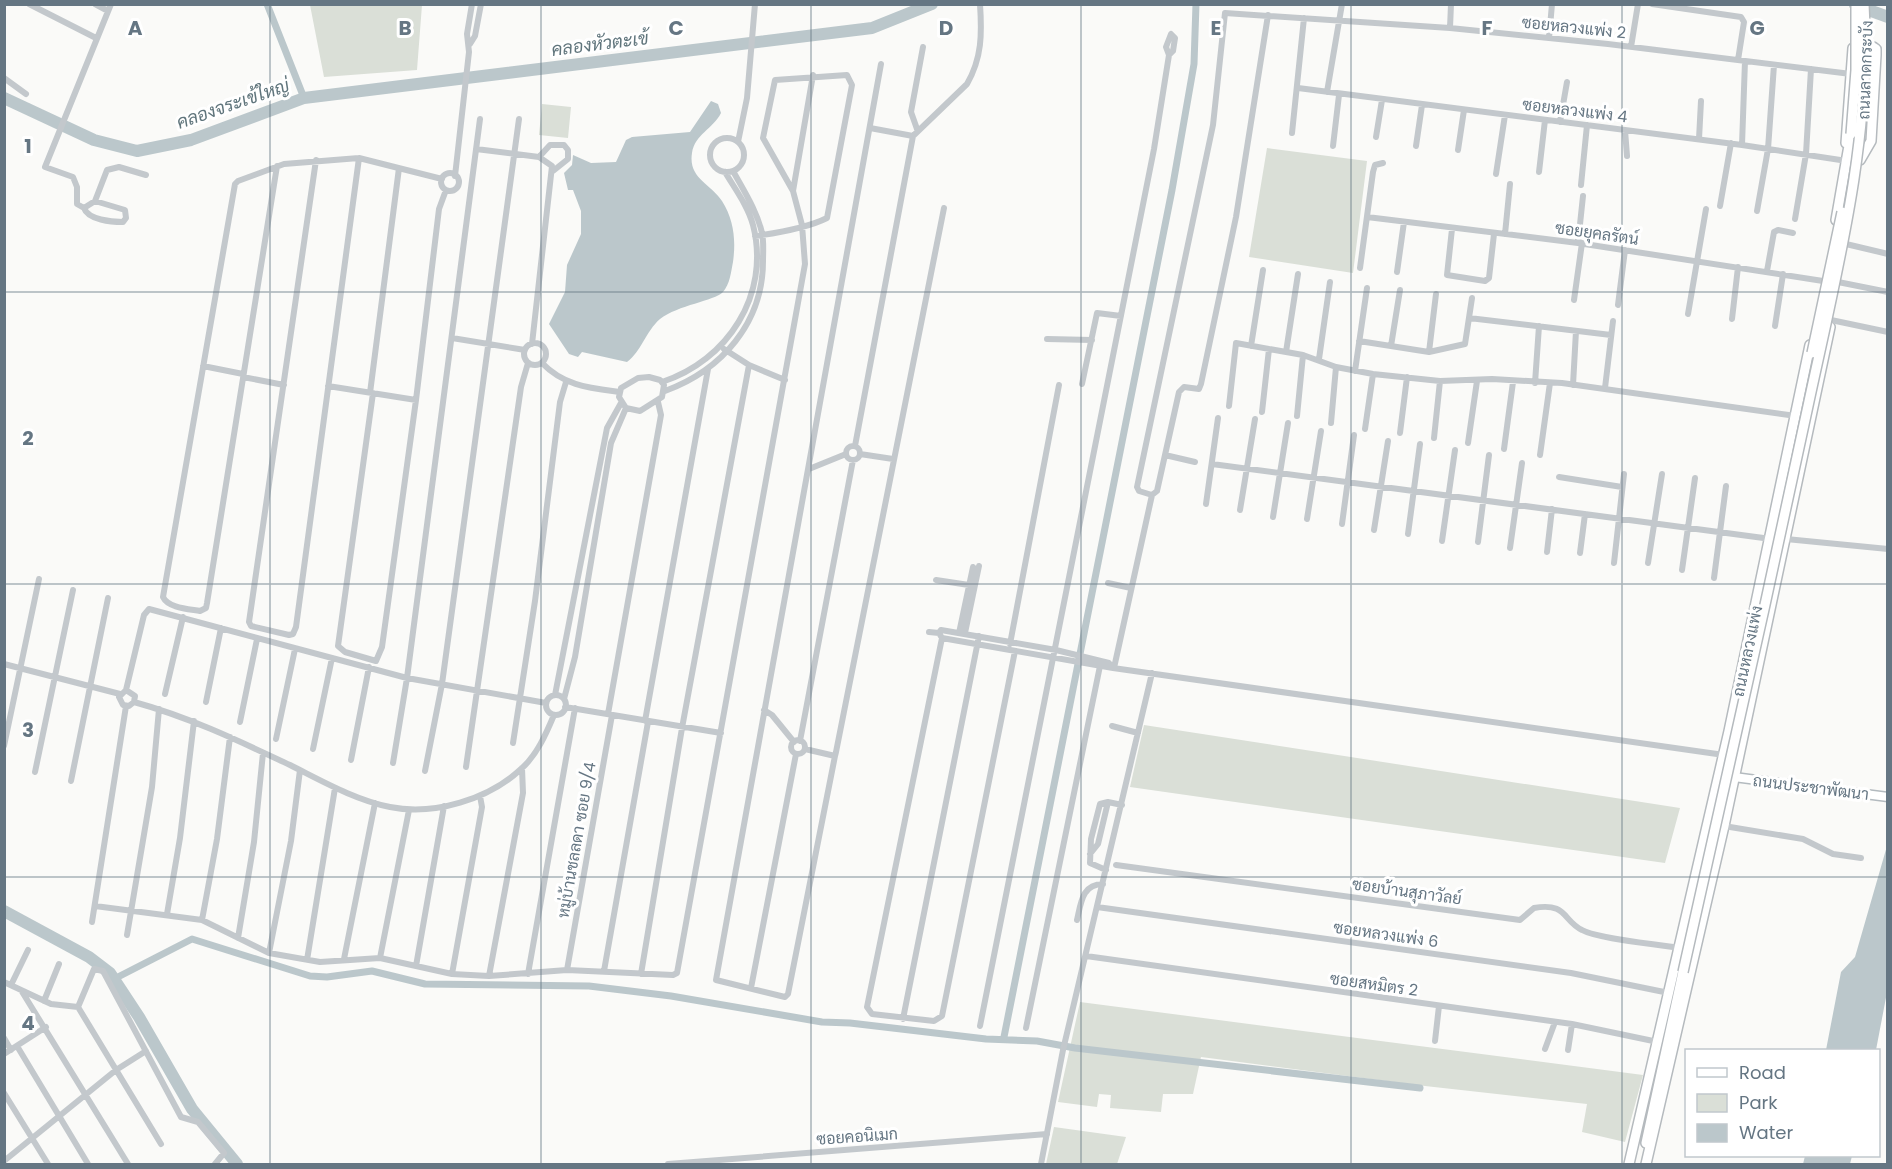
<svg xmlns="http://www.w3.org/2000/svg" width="1892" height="1169" font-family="Poppins,Sarabun,sans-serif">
<rect width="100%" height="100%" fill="#fafaf8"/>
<path fill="#dadfd7" d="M 310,5 L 422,5 L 417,70 L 324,77 Z
M 542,104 L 571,107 L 568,138 L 539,135 Z
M 1267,148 L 1367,161 L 1353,273 L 1249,257 Z
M 1144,725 L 1680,808 L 1665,863 L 1130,787 Z
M 1080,1002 L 1643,1075 L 1625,1142 L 1582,1132 L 1587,1104 L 1425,1086 L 1201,1057 L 1193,1094 L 1163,1094 L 1161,1112 L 1110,1108 L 1111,1095 L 1099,1094 L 1097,1107 L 1058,1102 Z
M 1054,1127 L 1126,1137 L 1117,1164 L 1046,1164 Z"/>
<path fill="#bbc7cb" d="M 711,101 L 718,104 L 721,113 C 713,129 695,134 692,153 C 688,178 710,183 722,201 C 734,220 736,240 733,262 C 731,272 730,284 723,292 C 714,301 678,305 660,319 C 646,331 641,352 627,362 L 582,352 L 578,357 L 569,354 L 549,324 L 565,292 L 567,265 L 581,234 L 581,211 L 573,190 L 568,190 L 564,173 L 572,165 L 573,155 L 591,163 L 616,162 L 626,140 L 632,137 L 690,132 Z
M 1887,846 L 1888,987 L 1876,1050 L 1826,1050 L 1841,972 L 1855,957 Z
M 1805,1156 L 1852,1156 L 1850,1164 L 1803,1164 Z"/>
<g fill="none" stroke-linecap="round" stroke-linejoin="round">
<path stroke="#bbc7cb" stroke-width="7" d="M 267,4 L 304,98
M 114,979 L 192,939 L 310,976 L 327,977 L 372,971 L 425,984 L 589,986 L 671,996 L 822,1022 L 850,1023 L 986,1039 L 1037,1041 L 1075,1048 L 1420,1088
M 1004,1037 L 1172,190 L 1194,64 L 1196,4"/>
<path stroke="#bbc7cb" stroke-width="12" d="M 1855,5 L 1888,17
M 4,98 L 94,140 L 137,151 L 191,140 L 304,98 L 872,28 L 932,4
M 4,911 L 89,957 L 110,973 L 139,1017 L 192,1109 L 237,1164"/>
<g stroke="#b3babf" stroke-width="11">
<path id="secondary" d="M 1734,777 L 1888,797"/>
</g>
<g stroke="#b5babe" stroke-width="12">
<path id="primary" d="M 1846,143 L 1853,48 C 1859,43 1870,44 1876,49 L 1876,55 L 1871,141 L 1860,160
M 1836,220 L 1851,134
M 1646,1143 L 1683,972
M 1629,1164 L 1729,731 L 1810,345
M 1646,1164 L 1724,826 L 1830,327"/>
</g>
<path stroke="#c3c8cc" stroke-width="6" d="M 29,4 L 96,38
M 95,4 L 108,11
M 111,4 L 45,167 L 73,177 L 77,187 L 77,204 L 84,208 L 95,201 L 107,170 L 119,167 L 146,175
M 1652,4 L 1741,17 L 1744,22 L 1738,60
M 1450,28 L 1451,4
M 1549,38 L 1552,4
M 470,44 L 475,36 L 481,4
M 1631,47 L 1638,4
M 4,78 L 26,94
M 1298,88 L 1742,145 L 1847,161
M 1327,92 L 1342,4
M 1560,122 L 1567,82
M 870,128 L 913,136
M 917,129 L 911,112 L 923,47
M 1625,130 L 1627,156
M 1292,133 L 1304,18
M 1376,137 L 1382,100
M710 155a17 17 0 1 1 34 0a17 17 0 1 1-34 0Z
M 1699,139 L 1701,101
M 738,142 L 747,98 L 755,4
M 1742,145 L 1745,61
M 1333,146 L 1339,95
M 1416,146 L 1422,105
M 476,149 L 539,157 L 552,166 L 532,344
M 1458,150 L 1464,110
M 539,157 L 550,145 L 564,145 L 568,150 L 568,159 L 553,171
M 316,160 L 249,622 L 251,626 L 289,635 L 293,634 L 296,627 L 359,158
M 277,166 L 207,603 L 206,608 L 200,611 C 189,609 168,608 163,597 L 235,184 L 238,181 L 284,164 L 359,158 L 442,179
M 1539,172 L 1545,120
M441 182a9 9 0 1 1 18 0a9 9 0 1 1-18 0Z
M 1496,174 L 1505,115
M 455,176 L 469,52 L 467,34 L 472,4
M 1581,185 L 1587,125
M 793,191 L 813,75
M 1720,206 L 1731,143
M 84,208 C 88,220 112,222 123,222 L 126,218 L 125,210 L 95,201
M 1757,211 L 1768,149 L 1774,65
M 1367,217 L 1578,243 L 1823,281
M 1795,219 L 1806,154 L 1811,69
M 1452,229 L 1447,275 L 1485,281 L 1489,278 L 1494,234
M 1505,234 L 1510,184
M 1578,243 L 1583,196
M 1846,244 L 1888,254
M 1360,268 L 1373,172 L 1375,165 L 1383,163
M 1767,271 L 1774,232 L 1778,230 L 1793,233
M 1397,272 L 1404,222
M 1838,282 L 1888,292
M 1574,300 L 1582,243
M 1618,305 L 1625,250
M 1688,314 L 1706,209
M 1469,318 L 1611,335
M 1732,319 L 1738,267
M 1831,320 L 1888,332
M 1775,326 L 1783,274
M 452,338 L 525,350
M 1047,339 L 1092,340
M 1359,341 L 1429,352 L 1465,344 L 1472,298
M524 354a11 11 0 1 1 22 0a11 11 0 1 1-22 0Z
M 1251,346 L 1263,270
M 1391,346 L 1400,290
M 724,349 L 749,365 L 785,380
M 1286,352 L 1298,274
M 1429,352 L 1436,294
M 1319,359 L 1330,282
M 542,363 C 564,386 590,388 620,392
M 203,366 L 243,374
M 1355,371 L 1367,288
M 243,377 L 284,385
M 649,377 L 660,380 L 664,385 L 662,397 L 640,411 L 626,408 L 619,397 L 621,388 L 638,378 Z
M 662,382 C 727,361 771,295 753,225 C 748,206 735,189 725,172
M 1535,383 L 1539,326
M 1082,384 L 1097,313 L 1121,316
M 1573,385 L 1576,331
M 328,386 L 416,400
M 1605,388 L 1613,321
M 665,391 C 722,370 763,323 763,261 C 763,252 764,242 762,233 C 757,211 744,191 733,171
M 370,393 L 399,168
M 373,393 L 338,646 L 345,652 L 376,661 L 382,647 L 416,400 L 439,209 L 446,190
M 1229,406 L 1236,343 L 1303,355 L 1336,367 L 1373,374 L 1440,381 L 1492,379 L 1562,383 L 1796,416
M 1262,412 L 1269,349
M 1297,416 L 1303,355
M 1331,423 L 1336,367
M 1365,429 L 1373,374
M 1400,433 L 1407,377
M 1434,438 L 1440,381
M 1468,443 L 1477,381
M846 453a7 7 0 1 1 14 0a7 7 0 1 1-14 0Z
M 855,446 L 913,136 L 967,84 C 982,58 982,34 980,4
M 1504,449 L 1513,382
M 860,454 L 893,459
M 1165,455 L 1195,462
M 1540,455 L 1550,383
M 1212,464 L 1771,539
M 809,469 L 846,454
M 1559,477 L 1622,487
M 1152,495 L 1139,491 L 1137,487 L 1213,125 L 1225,13 L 1450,28 L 1608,44 L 1851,74
M 1206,504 L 1218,418
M 1240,510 L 1255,419
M 1273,517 L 1288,423
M 1307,519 L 1321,431
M 1342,524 L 1354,435
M 1374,530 L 1388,441
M 1408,534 L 1420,444
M 1786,539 L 1888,549
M 1442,541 L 1455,450
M 1478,542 L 1489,455
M 1510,548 L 1522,463
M 1547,552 L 1552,509
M 1580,553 L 1585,514
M 1614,563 L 1624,474
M 1648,563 L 1662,474
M 1682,570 L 1695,478
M 1714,578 L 1726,486
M 936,580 L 969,585
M 1108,583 L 1131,588
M 941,630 L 1056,650 L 1109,663 L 1113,668 L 942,638 L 939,633 Z
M 929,632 L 939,633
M 959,633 L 973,567
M 965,633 L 979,566
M 942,638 L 867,1007 L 872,1014 L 934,1021 L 942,1016 L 1015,651
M 1010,644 L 1059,385
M 4,664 L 120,694
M 1113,668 L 1724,755
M 1114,668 L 1152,495 L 1157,491 L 1179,392 L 1184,387 L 1199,389 L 1201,384 L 1236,217 L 1268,15
M 126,690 L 135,696 L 134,702 L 129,706 L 123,705 L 119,697 L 126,690 L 144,615 L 149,609 L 407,678 L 546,703
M 165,694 L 183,617
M 555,695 L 607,428 L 621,403
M546 705a10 10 0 1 1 20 0a10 10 0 1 1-20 0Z
M 564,699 L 575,657 L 611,443 L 626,408
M 134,702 C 189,717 239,741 290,765 C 322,781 355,800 390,807 C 434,816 489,799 521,769 C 537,755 546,734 554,715
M 206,702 L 221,628
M 565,707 L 721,733
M 764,710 L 772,715 L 794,742
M 608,714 L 661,415 L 658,402
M 645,721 L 708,369
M 240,722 L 257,639
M 1112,726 L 1138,733
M 276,739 L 295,649
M791 747a7 7 0 1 1 14 0a7 7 0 1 1-14 0Z
M 800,741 L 853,460
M 513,743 L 535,601 L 560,402 L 566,382
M 4,746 L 39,579
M 313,749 L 332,658
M 805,749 L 835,756 L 836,752 L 944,208
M 835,756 L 788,994 L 785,997 L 716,980 L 881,64
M 351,760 L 369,667
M 393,763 L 407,678 L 480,119
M 466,767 L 521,387 L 528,363
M 425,771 L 442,684 L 519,119
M 35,772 L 73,590
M 71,781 L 108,598
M 1724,826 L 1803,839 L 1833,854 L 1861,858
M 1090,854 L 1098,844 L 1108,802
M 1116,865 L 1520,920 L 1534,908 C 1567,902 1563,921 1582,930 C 1598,939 1657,944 1679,948
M 1106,870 L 1090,863 L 1091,839 L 1100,804 L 1108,802 L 1122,805
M 95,906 L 202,920 L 269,953 L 320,962 L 380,958 L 452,974 L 489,976 L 567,970 L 673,975 L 677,973 L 805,264 L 802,225 L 793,191 L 763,138 L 775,80 L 847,75 L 852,85 L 827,218 C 807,228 777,233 755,236
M 1097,907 L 1571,973 L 1669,993
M 167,914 L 180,838 L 194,721
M 202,920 L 217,839 L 230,737
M 1077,920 C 1081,903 1082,884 1103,884
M 92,922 L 126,706
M 127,935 L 152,787 L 159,709
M 238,938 L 254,842 L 263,753
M 269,953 L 291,841 L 300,770
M 1086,956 L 1572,1024 L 1658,1042
M 380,958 L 409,810
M 344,959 L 375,803
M 307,960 L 335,788
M 416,966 L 444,806
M 567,970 L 612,715
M 604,971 L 648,722
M 452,974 L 482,807 L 480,796
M 528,974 L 575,708
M 641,974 L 682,728 L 749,365
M 489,976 L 523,793 L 522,768
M 4,982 L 51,1004 L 78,1007 L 161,1144
M 11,985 L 28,950
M 751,988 L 796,754
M 21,990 L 128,1164
M 44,1001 L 59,964
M 78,1007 L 94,969 L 103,971 L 181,1117 L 198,1122 L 224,1153 L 215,1164
M 903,1019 L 979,636
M 980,1026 L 1154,149 L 1169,55 L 1173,51 L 1175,38 L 1171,34 L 1166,47 L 1169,55
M 1026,1028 L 1101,661
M 4,1038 L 11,1050
M 1435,1041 L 1439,1006
M 17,1046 L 88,1164
M 1545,1049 L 1555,1022
M 1568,1050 L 1572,1024
M 4,1054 L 46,1027
M 4,1093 L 48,1164
M 4,1161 L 116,1070 L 146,1051
M 668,1164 L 1047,1134
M 1041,1164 L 1063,1050 L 1152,673"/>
<use href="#secondary" stroke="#fff" stroke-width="8"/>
<use href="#primary" stroke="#fff" stroke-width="9"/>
<g stroke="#b5babe" stroke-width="12" stroke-linecap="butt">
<path id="primary-bridge" d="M 1851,134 L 1856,70 L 1856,4
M 1812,353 L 1842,212
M 1683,972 C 1725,784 1768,595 1808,406 C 1836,275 1872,139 1864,4"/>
</g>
<use href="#primary-bridge" stroke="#fff" stroke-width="9"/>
</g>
<path fill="none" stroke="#657683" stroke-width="1.5" stroke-opacity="0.55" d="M 270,4 L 270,1164M 541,4 L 541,1164M 811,4 L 811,1164M 1081,4 L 1081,1164M 1351,4 L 1351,1164M 1622,4 L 1622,1164M 4,292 L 1888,292M 4,584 L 1888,584M 4,877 L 1888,877"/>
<g text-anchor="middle" stroke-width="6" stroke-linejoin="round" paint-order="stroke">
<g font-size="16" fill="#657683" stroke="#fff">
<text transform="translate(1574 27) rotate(6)" y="6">ซอยหลวงแพ่ง 2</text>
<text transform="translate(1865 70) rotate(-88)" y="6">ถนนลาดกระบัง</text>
<text transform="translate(1575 110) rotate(7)" y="6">ซอยหลวงแพ่ง 4</text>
<text transform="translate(1597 233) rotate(8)" y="6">ซอยยุคลรัตน์</text>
<text transform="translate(1747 651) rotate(-78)" y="6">ถนนหลวงแพ่ง</text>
<text transform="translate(1811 787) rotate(7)" y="6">ถนนประชาพัฒนา</text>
<text transform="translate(576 840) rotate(-80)" y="6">หมู่บ้านชลลดา ซอย 9/4</text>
<text transform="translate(1407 891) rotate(8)" y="6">ซอยบ้านสุภาวัลย์</text>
<text transform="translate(1386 934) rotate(8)" y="6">ซอยหลวงแพ่ง 6</text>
<text transform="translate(1374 984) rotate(8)" y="6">ซอยสหมิตร 2</text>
<text transform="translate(857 1136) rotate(-4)" y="6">ซอยคอนิเมก</text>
</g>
<g font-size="18" font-style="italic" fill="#60757c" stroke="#fff">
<text transform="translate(600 44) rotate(-7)" y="6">คลองหัวตะเข้</text>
<text transform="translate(233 104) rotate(-19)" y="6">คลองจระเข้ใหญ่</text>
</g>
</g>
<g font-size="20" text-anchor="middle" font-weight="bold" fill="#657683" stroke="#fff" stroke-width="6" stroke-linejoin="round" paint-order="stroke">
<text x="135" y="35">A</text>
<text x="405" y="35">B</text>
<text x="676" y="35">C</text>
<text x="946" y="35">D</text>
<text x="1216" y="35">E</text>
<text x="1487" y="35">F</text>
<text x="1757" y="35">G</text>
<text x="28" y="153">1</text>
<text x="28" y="445">2</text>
<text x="28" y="737">3</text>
<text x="28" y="1030">4</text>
</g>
<rect width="1892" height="1169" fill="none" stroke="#657683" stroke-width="12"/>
<rect x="1685" y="1049" width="195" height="108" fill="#ffffff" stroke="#c1c8cd" stroke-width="1.5"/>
<rect x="1697" y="1068" width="30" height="9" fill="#ffffff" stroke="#c1c8cd" stroke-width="1.5"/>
<text x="1739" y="1079" font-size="18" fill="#657683">Road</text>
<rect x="1697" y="1094" width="30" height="18" fill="#dadfd7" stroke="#c1c8cd" stroke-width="1.5"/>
<text x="1739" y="1109" font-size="18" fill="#657683">Park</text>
<rect x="1697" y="1124" width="30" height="18" fill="#bbc7cb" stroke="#c1c8cd" stroke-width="1.5"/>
<text x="1739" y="1139" font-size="18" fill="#657683">Water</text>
</svg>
